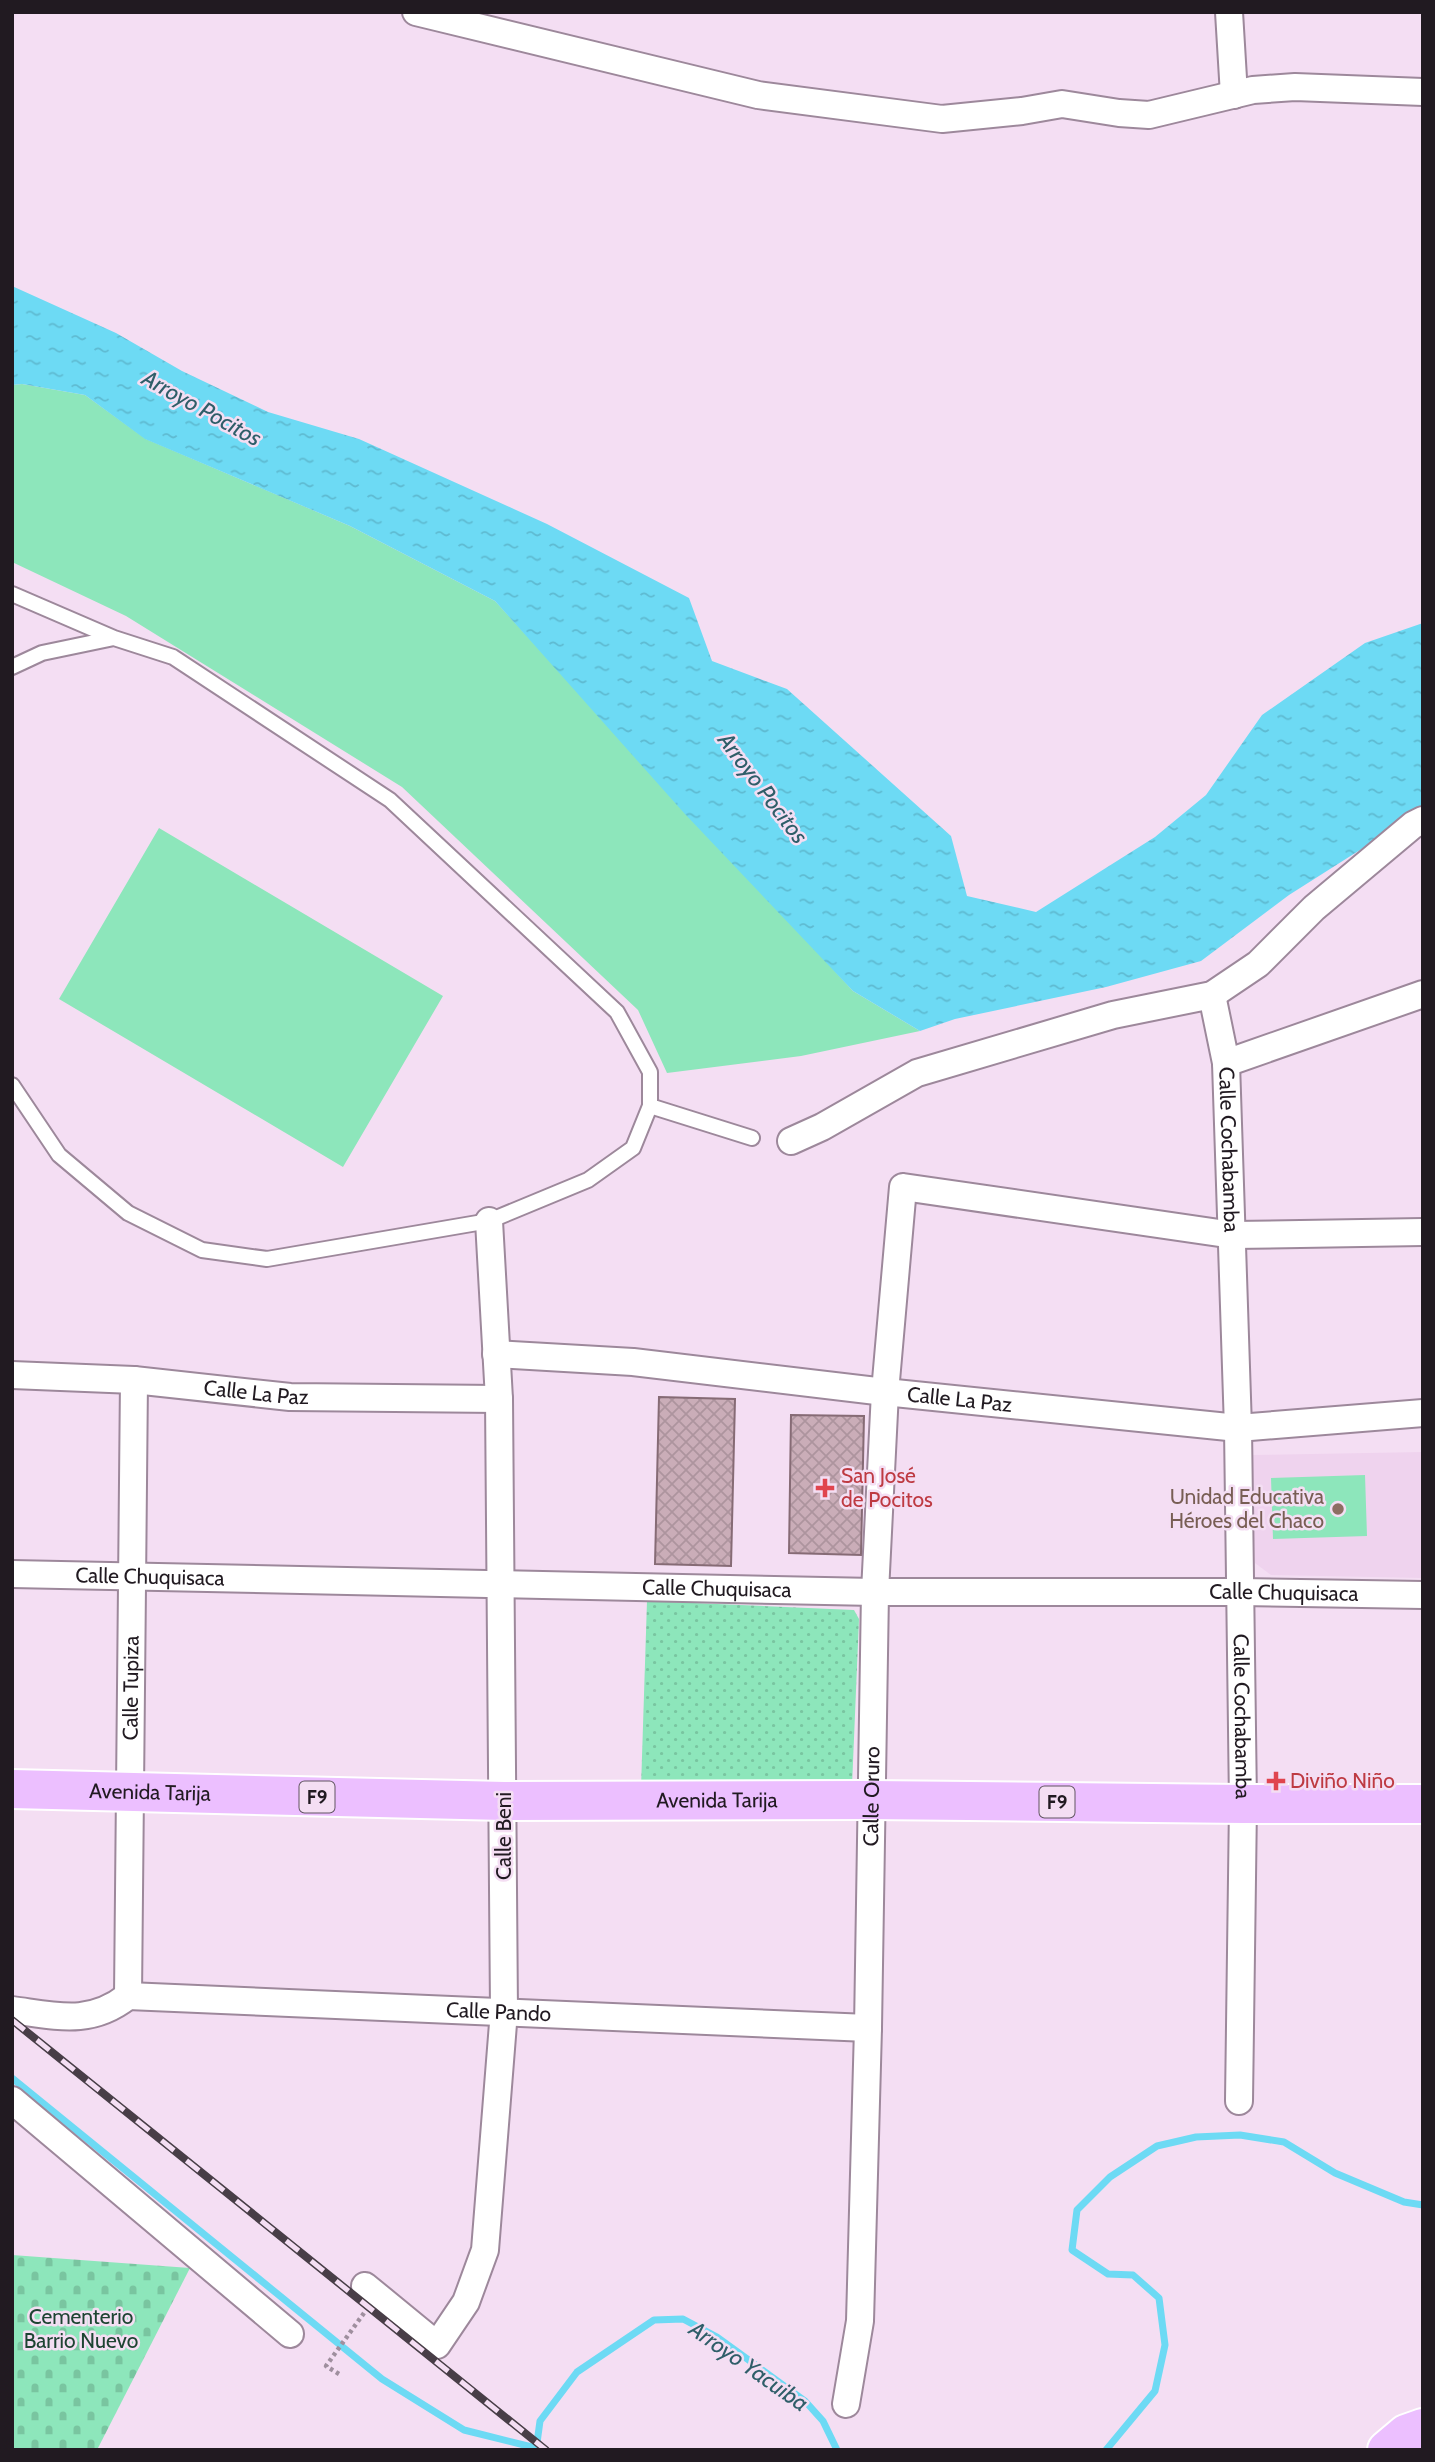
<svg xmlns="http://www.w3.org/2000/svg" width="1435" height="2462" font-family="Cabin,sans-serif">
<defs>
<pattern id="cemetery-stones" width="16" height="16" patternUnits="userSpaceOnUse" patternTransform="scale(1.75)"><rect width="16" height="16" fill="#8de6bb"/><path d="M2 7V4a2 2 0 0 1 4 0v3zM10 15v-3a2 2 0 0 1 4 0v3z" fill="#79c5a0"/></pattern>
<pattern id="park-dots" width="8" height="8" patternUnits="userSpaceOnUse" patternTransform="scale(1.75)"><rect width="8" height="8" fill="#8de6bb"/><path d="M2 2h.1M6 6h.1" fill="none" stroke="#79c5a0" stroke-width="1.8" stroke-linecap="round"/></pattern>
<pattern id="water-ripples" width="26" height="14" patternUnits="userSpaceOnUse" patternTransform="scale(1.75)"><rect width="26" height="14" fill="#6ddaf4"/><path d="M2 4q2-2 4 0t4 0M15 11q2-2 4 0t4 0" fill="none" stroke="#5ebad1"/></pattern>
<pattern id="building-cross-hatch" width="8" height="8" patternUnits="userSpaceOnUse" patternTransform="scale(1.75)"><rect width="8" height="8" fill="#caadb8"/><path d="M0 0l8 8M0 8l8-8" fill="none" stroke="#ad949e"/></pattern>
</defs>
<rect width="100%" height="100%" fill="#f4def3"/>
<path fill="#efd3ee" d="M 1423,1452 L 1423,1578 L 1271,1575 L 1255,1563 L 1251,1455 Z"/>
<path fill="#8de6bb" d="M 22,384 L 85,395 L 146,439 L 350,526 L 495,601 L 853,991 L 920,1031 L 801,1056 L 667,1073 L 638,1010 L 402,787 L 126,616 L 12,562 L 12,385 Z
M 159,828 L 443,996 L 343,1167 L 59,999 Z
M 1365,1475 L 1367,1536 L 1273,1539 L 1271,1478 Z"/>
<path fill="url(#cemetery-stones)" d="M 12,2255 L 190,2268 L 97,2450 L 12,2450 Z"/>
<path fill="url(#park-dots)" d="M 647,1601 L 854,1610 L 859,1619 L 852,1786 L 641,1788 Z"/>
<path fill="url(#water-ripples)" d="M 12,286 L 116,333 L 182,371 L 268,412 L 359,439 L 547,524 L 689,598 L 712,661 L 787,689 L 951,836 L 967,896 L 1036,912 L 1155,837 L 1206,795 L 1262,715 L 1365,643 L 1423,623 L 1423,810 L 1289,895 L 1201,961 L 1106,987 L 955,1019 L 920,1031 L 853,991 L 684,813 L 495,601 L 350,526 L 145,439 L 85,395 L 22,384 L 12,385 Z"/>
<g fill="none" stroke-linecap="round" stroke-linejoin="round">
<path stroke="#6ddaf4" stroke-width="7" d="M 12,2078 L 382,2379 L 464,2430 L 536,2448
M 536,2450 L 540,2421 L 577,2372 L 654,2320 L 683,2319 L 717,2337 L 805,2401 L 823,2421 L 837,2450
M 1106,2450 L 1155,2391 L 1165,2345 L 1159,2298 L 1133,2275 L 1108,2274 L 1072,2250 L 1077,2210 L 1110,2177 L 1157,2146 L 1196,2137 L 1240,2135 L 1284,2142 L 1335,2173 L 1404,2202 L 1423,2205"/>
</g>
<path fill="url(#building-cross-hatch)" stroke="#866b75" stroke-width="2" d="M 659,1397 L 735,1399 L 731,1566 L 655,1564 Z
M 791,1415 L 864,1416 L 861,1555 L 789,1553 Z"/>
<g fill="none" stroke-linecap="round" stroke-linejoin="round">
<g stroke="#9d889b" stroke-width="18">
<path id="service" d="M 12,594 L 114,638
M 12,667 L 42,653 L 114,638 L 173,657 L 390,800 L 617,1012 L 650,1072 L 650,1106 L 633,1148 L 588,1180 L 489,1221 L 267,1259 L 202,1250 L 128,1213 L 59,1155 L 12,1085
M 650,1106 L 752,1138"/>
</g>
<g stroke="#9d889b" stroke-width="30">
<g id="minor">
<path d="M 416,12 L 758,95 L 942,119 L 1022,111 L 1062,104 L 1119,113 L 1149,115 L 1253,90 L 1295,87 L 1423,92"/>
<path d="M 1229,12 L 1234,95"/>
<path id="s1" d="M 1212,995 L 1226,1063 L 1238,1428 L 1243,1804 L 1239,2101"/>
<path d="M 1226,1063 L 1423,994"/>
<path d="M 791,1141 L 822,1127 L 917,1073 L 1113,1015 L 1212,995 L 1258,964 L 1314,908 L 1413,825 L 1423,820"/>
<path id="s2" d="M 496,1354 L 633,1362 L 885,1392 L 1238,1428 L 1423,1413"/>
<path id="s3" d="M 12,1375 L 134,1380 L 290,1397 L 499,1399"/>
<path id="s4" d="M 12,1574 L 875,1592 L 1241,1592 L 1423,1595"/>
<path id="s5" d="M 128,1996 L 868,2028"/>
<path id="s6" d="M 128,1996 L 134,1380"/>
<path d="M 12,2010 C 57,2016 90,2026 128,1996"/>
<path d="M 12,2100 L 290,2334"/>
<path d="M 365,2286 L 437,2345 L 466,2302 L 485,2250 L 504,2011 L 499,1399 L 489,1221"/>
<path id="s7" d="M 846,2404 L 860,2321 L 868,2028 L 875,1592 L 885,1392 L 903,1187 L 1233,1235 L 1423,1232"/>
</g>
</g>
<g stroke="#fff" stroke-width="42">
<g id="trunk">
<path id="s8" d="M 12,1789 L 504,1801 L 870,1800 L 1243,1804 L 1423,1804"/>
<path d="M 1387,2450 L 1406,2434 L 1423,2428"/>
</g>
</g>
<path stroke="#9f8f9e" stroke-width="4.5" stroke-dasharray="3.5 3.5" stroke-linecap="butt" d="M 339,2374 L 326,2366 L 364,2313"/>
<use href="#service" stroke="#fff" stroke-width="14"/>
<use href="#minor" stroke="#fff" stroke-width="26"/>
<use href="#trunk" stroke="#ecbfff" stroke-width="38"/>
<g stroke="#483e47" stroke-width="8">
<path id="rail" d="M 12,2020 L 546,2450"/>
</g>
<use href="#rail" stroke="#f4def3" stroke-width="5" stroke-dasharray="16" stroke-linecap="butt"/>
</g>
<g fill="#e0444e" stroke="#f4def3" stroke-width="2.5">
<path d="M821.5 1477.5h7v7h7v7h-7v7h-7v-7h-7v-7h7z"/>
<path d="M1272.5 1770.5h7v7h7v7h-7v7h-7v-7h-7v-7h7z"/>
</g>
<circle fill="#8d6e63" stroke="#f4def3" stroke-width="2.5" cx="1338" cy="1509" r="7"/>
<g text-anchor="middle" stroke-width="5" stroke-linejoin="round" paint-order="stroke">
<g fill="#f4def3" stroke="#605560" stroke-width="2">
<rect x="299.5" y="1781.5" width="35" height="31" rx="5"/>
<rect x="1039.5" y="1786.5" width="35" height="31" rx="5"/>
</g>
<g font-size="19" font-weight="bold" fill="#211a21">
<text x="317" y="1804">F9</text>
<text x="1057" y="1809">F9</text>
</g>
<g font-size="21" fill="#211a21" stroke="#f4def3">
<text dy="7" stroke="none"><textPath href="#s1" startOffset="156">Calle Cochabamba</textPath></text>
<text dy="7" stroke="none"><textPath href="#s3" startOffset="245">Calle La Paz</textPath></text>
<text dy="7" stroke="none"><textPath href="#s2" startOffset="466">Calle La Paz</textPath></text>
<text dy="7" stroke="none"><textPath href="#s4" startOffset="138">Calle Chuquisaca</textPath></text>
<text dy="7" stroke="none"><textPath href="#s4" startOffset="705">Calle Chuquisaca</textPath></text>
<text dy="7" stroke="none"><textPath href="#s4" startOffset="1272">Calle Chuquisaca</textPath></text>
<text dy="7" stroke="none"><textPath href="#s6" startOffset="308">Calle Tupiza</textPath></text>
<text dy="7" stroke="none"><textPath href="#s1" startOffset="723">Calle Cochabamba</textPath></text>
<text dy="7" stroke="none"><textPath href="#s8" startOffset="138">Avenida Tarija</textPath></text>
<text dy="7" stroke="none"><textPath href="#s7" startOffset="609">Calle Oruro</textPath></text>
<text dy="7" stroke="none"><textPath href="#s8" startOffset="705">Avenida Tarija</textPath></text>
<text transform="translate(504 1836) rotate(-90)" y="7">Calle Beni</text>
<text dy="7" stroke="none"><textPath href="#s5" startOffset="371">Calle Pando</textPath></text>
</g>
<g font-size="21" fill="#be3a42" stroke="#f4def3" text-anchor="start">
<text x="841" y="1483">San José<tspan x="841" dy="24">de Pocitos</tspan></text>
<text x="1290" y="1788">Diviño Niño</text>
</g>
<g font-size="21" fill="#785e54" stroke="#f4def3" text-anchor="end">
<text x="1324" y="1504">Unidad Educativa<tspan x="1324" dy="24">Héroes del Chaco</tspan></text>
</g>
<g font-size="21" fill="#1d4432" stroke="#f4def3">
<text x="81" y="2324">Cementerio<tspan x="81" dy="24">Barrio Nuevo</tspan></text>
</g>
<g font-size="23" font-style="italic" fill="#2f5e69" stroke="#f4def3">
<text transform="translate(202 408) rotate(29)" y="8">Arroyo Pocitos</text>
<text transform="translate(763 788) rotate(53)" y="8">Arroyo Pocitos</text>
<text transform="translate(749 2366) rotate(35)" y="8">Arroyo Yacuiba</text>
</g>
</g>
<rect width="1435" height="2462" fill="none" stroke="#211a21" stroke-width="28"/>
</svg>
